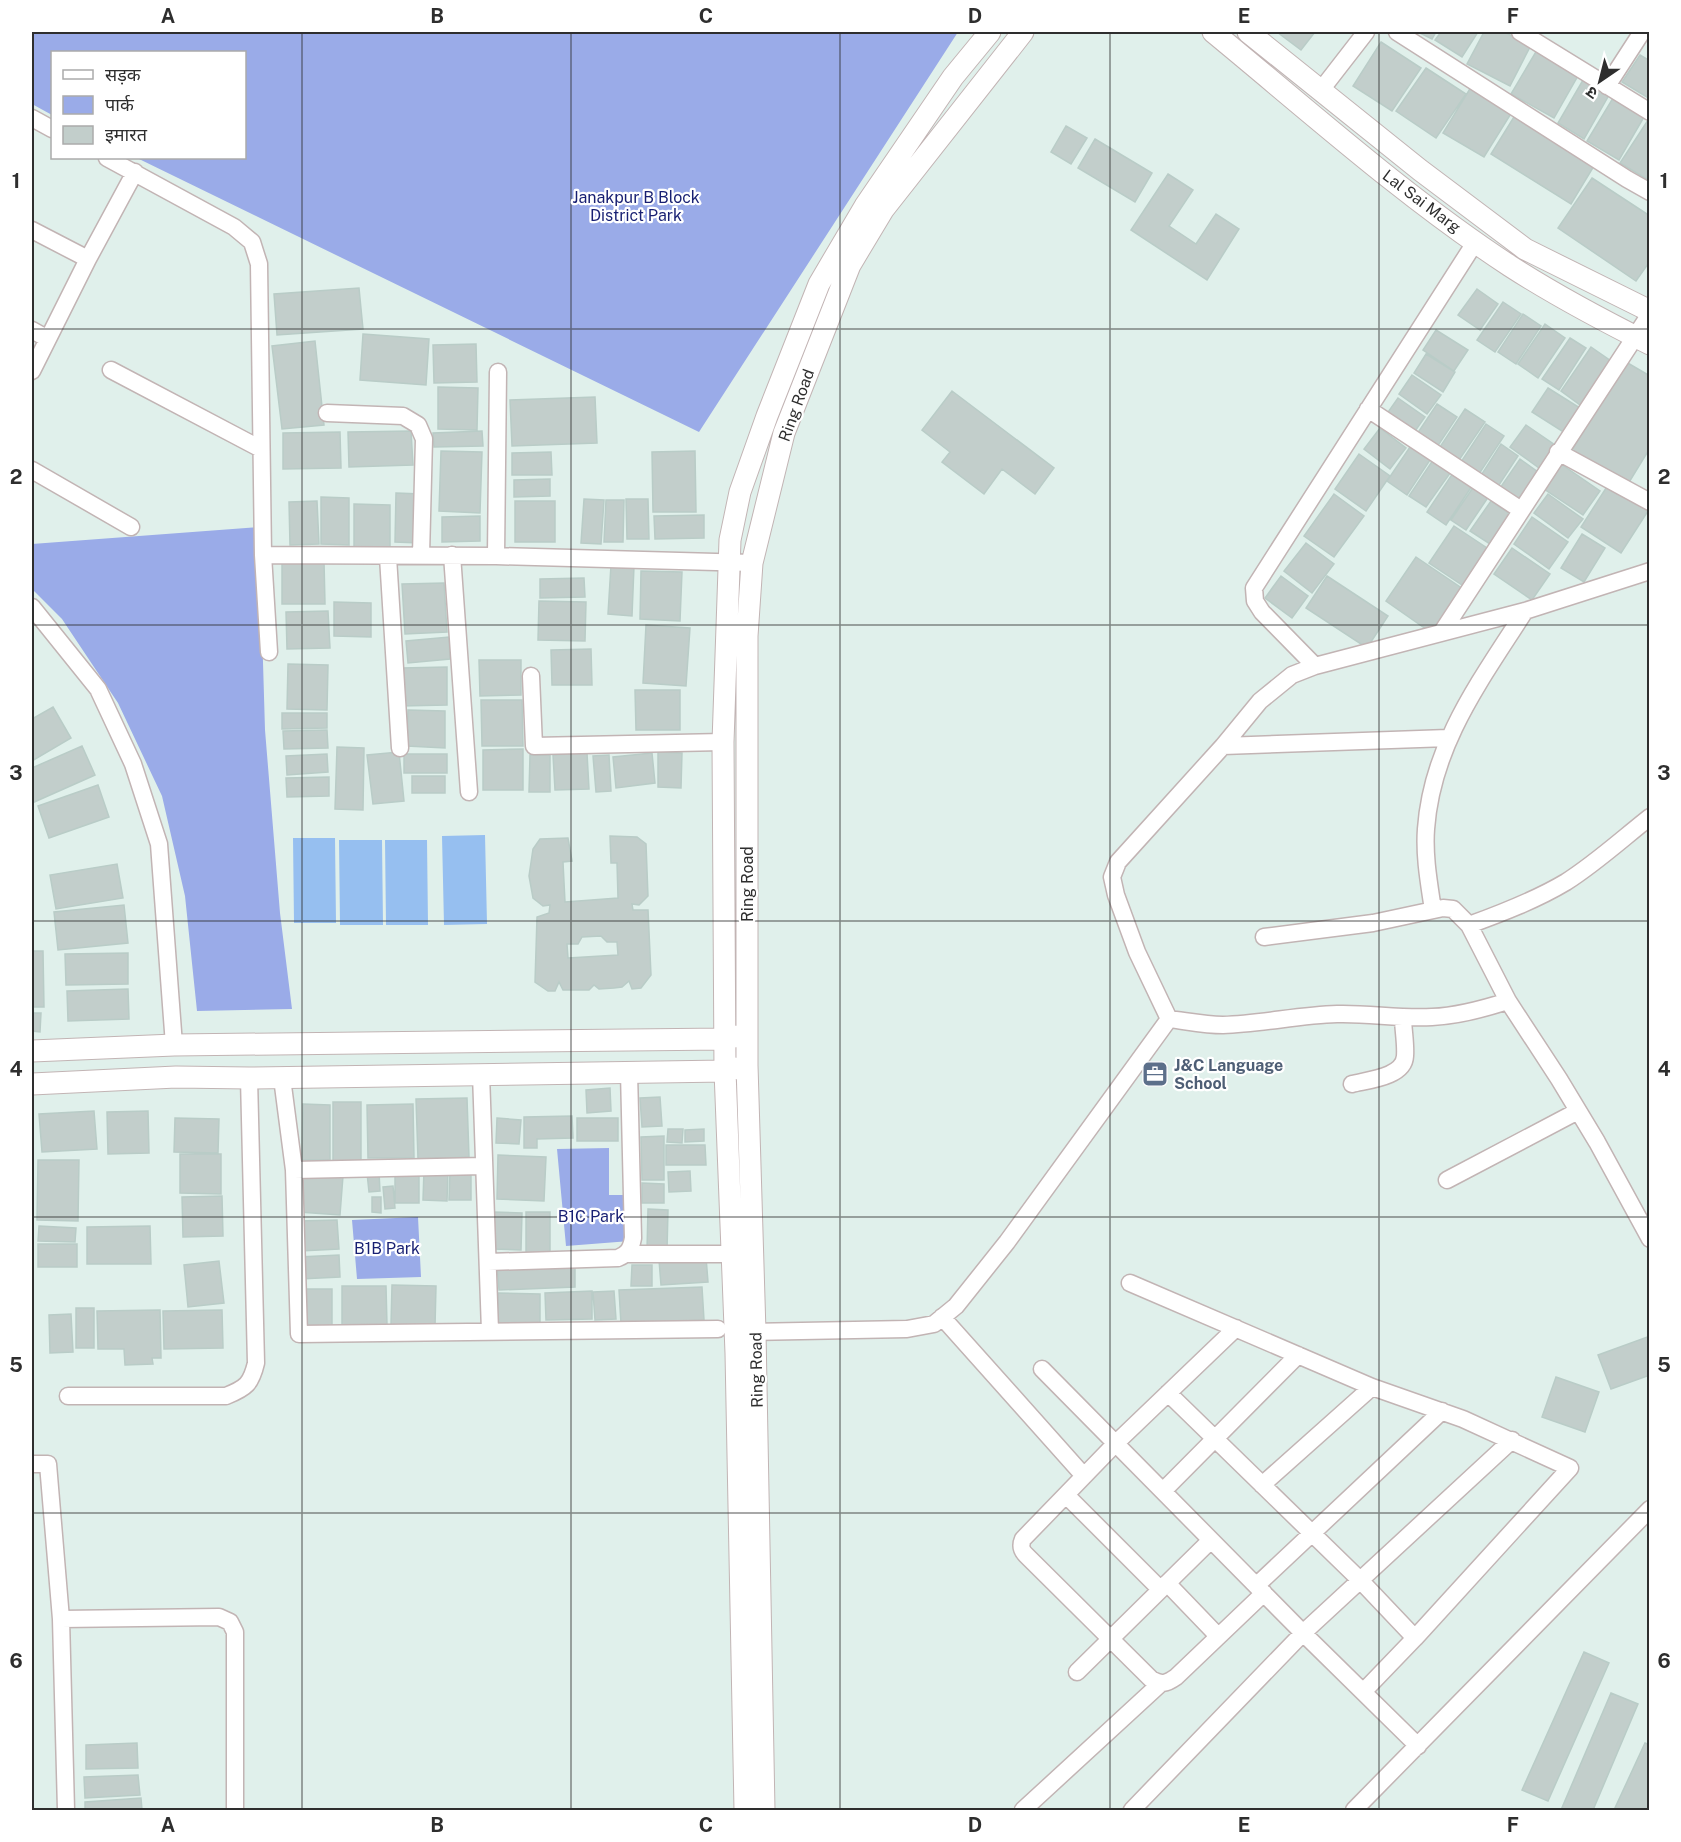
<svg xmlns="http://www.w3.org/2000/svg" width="1681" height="1842" font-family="'Public Sans','Noto Sans Devanagari',sans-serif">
<rect width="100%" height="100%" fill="#e0f0eb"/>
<path fill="#9aabe8" d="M 32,32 L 958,32 L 699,432 L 137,158 L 244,158 L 244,52 L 52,52 L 52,115 L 32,104 Z
M 259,527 L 265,730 L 280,913 L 292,1009 L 197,1011 L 185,896 L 162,796 L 118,703 L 62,619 L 32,589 L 32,544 Z
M 609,1148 L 609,1195 L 629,1195 L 630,1241 L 566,1246 L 557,1149 Z
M 418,1217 L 421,1277 L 357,1279 L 352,1220 Z"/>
<path fill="#96bff0" d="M 485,835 L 487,924 L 444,925 L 442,836 Z
M 293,838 L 335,838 L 336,923 L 294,923 Z
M 339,840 L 382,840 L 383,925 L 340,925 Z
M 385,840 L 427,840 L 428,925 L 386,925 Z"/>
<path fill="#c2cecb" stroke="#b9ccc7" stroke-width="1.5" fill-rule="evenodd" d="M 1277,32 L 1315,32 L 1301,50 Z
M 1418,32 L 1436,32 L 1432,39 Z
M 1441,32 L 1478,32 L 1462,57 L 1435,40 Z
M 1484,32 L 1504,32 L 1531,45 L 1510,86 L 1467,64 Z
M 1381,42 L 1421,68 L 1392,111 L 1353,86 Z
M 1537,50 L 1579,74 L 1554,118 L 1511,94 Z
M 1640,55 L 1650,61 L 1650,99 L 1622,82 Z
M 1426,68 L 1466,94 L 1436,138 L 1396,111 Z
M 1583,80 L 1609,95 L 1584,139 L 1558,123 Z
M 1471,87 L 1512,112 L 1484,157 L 1443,133 Z
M 1613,98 L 1644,117 L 1619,160 L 1587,141 Z
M 1517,112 L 1597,161 L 1571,204 L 1491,154 Z
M 1650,117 L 1650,181 L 1620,163 Z
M 1066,126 L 1087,138 L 1071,164 L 1051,152 Z
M 1095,139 L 1152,173 L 1135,202 L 1078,168 Z
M 1168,174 L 1193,190 L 1169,226 L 1196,244 L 1216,214 L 1239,229 L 1207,280 L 1131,230 Z
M 1592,178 L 1650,216 L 1650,261 L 1636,281 L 1558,228 Z
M 359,288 L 363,329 L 277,335 L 274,294 Z
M 1477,289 L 1498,304 L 1480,330 L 1458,315 Z
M 1503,302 L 1521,314 L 1495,352 L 1477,340 Z
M 1523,314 L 1541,326 L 1516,364 L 1498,352 Z
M 1545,324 L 1565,338 L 1538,378 L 1518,364 Z
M 1436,330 L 1468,350 L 1454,371 L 1423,350 Z
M 363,334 L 429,339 L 426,385 L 360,380 Z
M 1570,338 L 1586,348 L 1559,390 L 1542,379 Z
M 315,341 L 324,425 L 282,429 L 272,346 Z
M 476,344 L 477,382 L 434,383 L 433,345 Z
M 1591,347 L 1611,361 L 1580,405 L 1561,391 Z
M 1426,354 L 1455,372 L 1443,392 L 1414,373 Z
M 1626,362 L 1650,376 L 1650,448 L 1628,484 L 1572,450 Z
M 1412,375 L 1441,395 L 1427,414 L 1399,394 Z
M 438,387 L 478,388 L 477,430 L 438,429 Z
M 1548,388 L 1580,408 L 1565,433 L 1532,412 Z
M 952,391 L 1054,468 L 1035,494 L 1002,469 L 984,494 L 942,462 L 950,452 L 922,430 Z
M 595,397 L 597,443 L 512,446 L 510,400 Z
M 1398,398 L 1425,417 L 1413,434 L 1386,415 Z
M 1437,404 L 1457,417 L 1437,447 L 1417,434 Z
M 1465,409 L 1485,422 L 1457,463 L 1438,450 Z
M 1486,424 L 1504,436 L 1477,477 L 1459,465 Z
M 1526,425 L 1555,445 L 1539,468 L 1510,447 Z
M 1380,428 L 1406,448 L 1390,469 L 1364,449 Z
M 411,431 L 413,465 L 349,467 L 348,432 Z
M 482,431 L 483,446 L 434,447 L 433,433 Z
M 340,432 L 341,468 L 283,469 L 283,433 Z
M 1412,444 L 1432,457 L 1407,495 L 1387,481 Z
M 1501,444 L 1518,456 L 1497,488 L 1480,477 Z
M 441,451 L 482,452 L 480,513 L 439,511 Z
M 695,451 L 696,512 L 653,512 L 652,452 Z
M 551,452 L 552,475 L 512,475 L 512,453 Z
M 1359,454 L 1390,476 L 1366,511 L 1335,489 Z
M 1435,457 L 1453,469 L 1426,507 L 1409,496 Z
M 1520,459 L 1538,472 L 1519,501 L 1500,488 Z
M 1561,464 L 1600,491 L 1583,515 L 1544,489 Z
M 1453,473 L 1472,486 L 1446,525 L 1427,512 Z
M 550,479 L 550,496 L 514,497 L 514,480 Z
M 1608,485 L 1648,511 L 1621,553 L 1581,527 Z
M 1474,486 L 1489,496 L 1466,530 L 1451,520 Z
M 396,493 L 421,494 L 419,543 L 395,542 Z
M 1334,494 L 1364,516 L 1334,557 L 1304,536 Z
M 1548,494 L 1583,519 L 1568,538 L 1534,513 Z
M 321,497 L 349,498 L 349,545 L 321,544 Z
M 584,499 L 604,500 L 601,544 L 581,543 Z
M 626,499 L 648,499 L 649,539 L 627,539 Z
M 606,500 L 624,500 L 623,542 L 604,542 Z
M 317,501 L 319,544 L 290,545 L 289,502 Z
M 515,501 L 555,501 L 555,542 L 515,542 Z
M 1491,501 L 1513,516 L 1493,546 L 1470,531 Z
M 354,504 L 390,505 L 390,547 L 354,547 Z
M 704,515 L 704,538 L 655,539 L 654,516 Z
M 480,516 L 480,541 L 442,542 L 442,517 Z
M 1532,517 L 1568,542 L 1549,569 L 1514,544 Z
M 1454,526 L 1493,552 L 1468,589 L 1429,563 Z
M 1582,534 L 1605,548 L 1584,582 L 1561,568 Z
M 1306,543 L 1334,564 L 1312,593 L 1284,571 Z
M 1512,548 L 1550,574 L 1532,600 L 1494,574 Z
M 1416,557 L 1463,589 L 1433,634 L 1386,601 Z
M 282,561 L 324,561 L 325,604 L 282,604 Z
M 611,565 L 634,566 L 632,616 L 608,614 Z
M 641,571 L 682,572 L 680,621 L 640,619 Z
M 1281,576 L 1308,596 L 1292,618 L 1265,598 Z
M 1327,576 L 1388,616 L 1367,648 L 1306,608 Z
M 584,578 L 585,597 L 540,598 L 540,579 Z
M 444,583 L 447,632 L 405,634 L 402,584 Z
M 539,601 L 586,602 L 585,641 L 538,640 Z
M 334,602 L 371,603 L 371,637 L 334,636 Z
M 328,611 L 330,648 L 287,649 L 286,612 Z
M 646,625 L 690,628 L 686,686 L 643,683 Z
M 449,637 L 450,659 L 408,663 L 406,641 Z
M 591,649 L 592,685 L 552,685 L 551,650 Z
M 479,660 L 521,660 L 521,695 L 480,696 Z
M 288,664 L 328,665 L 327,710 L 287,709 Z
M 447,667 L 447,705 L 401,706 L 401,668 Z
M 635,690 L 680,690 L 680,730 L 636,730 Z
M 481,700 L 522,700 L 523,746 L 482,746 Z
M 53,707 L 71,738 L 32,761 L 32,719 Z
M 408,710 L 445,711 L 445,748 L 407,746 Z
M 282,713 L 327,713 L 327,728 L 282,729 Z
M 327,730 L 328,748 L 284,749 L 283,731 Z
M 82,746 L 95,775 L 32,803 L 32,768 Z
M 337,747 L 364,748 L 363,810 L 335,809 Z
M 523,749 L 523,790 L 483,790 L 483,750 Z
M 399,752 L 404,801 L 373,804 L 367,755 Z
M 658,752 L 682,753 L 681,788 L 658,787 Z
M 587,753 L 589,789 L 555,790 L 553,755 Z
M 652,753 L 655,783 L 616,788 L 613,757 Z
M 327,754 L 328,772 L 287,775 L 286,756 Z
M 404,754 L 447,754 L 447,773 L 404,773 Z
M 530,755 L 550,755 L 550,792 L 529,792 Z
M 609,755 L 611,791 L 596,792 L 593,756 Z
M 412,776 L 445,776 L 445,793 L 412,793 Z
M 329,777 L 329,796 L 287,797 L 286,778 Z
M 98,785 L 109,817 L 49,838 L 38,806 Z
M 610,836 L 637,837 L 646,844 L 648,896 L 639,905 L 632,904 L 633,910 L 648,910 L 651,975 L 641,988 L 632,989 L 629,981 L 622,987 L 614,988 L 599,989 L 594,985 L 589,990 L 563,990 L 559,982 L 555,991 L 548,991 L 535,982 L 537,917 L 549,913 L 550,905 L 543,906 L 533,898 L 529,876 L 533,849 L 540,839 L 568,838 L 572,861 L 563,862 L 565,902 L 618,898 L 617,863 L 611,863 ZM 601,936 L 607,942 L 617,942 L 618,955 L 568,958 L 567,944 L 578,944 L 582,937 Z
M 117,864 L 123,898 L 56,909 L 50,875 Z
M 124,905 L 128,943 L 58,950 L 54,912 Z
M 32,951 L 43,951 L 44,1007 L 32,1007 Z
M 128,953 L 128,984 L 66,985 L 65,954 Z
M 128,989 L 129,1019 L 68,1021 L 67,991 Z
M 32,1013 L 41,1013 L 40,1032 L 32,1031 Z
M 610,1088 L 611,1111 L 587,1113 L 586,1090 Z
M 660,1097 L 662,1126 L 642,1127 L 640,1098 Z
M 467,1098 L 469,1157 L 418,1159 L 416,1099 Z
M 333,1102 L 361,1102 L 361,1161 L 333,1161 Z
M 303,1104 L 330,1105 L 330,1160 L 302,1160 Z
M 413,1104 L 414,1158 L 368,1158 L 367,1105 Z
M 94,1111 L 97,1149 L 42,1152 L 39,1114 Z
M 148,1111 L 149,1153 L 108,1154 L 107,1112 Z
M 572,1116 L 573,1138 L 537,1139 L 537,1148 L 524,1148 L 524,1117 Z
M 175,1118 L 219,1119 L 218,1153 L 174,1152 Z
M 497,1118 L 521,1120 L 519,1144 L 496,1143 Z
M 577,1118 L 618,1118 L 618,1141 L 577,1141 Z
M 668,1129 L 683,1129 L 682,1143 L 667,1142 Z
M 704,1129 L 704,1141 L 685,1142 L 685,1130 Z
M 664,1136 L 664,1180 L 642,1180 L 641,1137 Z
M 666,1145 L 705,1145 L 706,1165 L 666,1165 Z
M 180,1154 L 221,1154 L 221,1194 L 180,1193 Z
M 498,1155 L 546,1157 L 544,1201 L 497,1199 Z
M 38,1160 L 79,1160 L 78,1221 L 37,1220 Z
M 424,1170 L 448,1171 L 447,1201 L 423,1200 Z
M 450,1171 L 471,1172 L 471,1200 L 449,1200 Z
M 690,1171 L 691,1191 L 669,1192 L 668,1172 Z
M 379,1172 L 380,1191 L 369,1192 L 367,1173 Z
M 395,1172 L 419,1172 L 419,1203 L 395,1203 Z
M 301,1173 L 343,1176 L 340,1215 L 299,1212 Z
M 642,1183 L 664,1184 L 664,1203 L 642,1203 Z
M 393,1186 L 395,1208 L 385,1209 L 383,1187 Z
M 222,1196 L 223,1236 L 183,1237 L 182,1197 Z
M 372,1197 L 381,1197 L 381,1213 L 372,1212 Z
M 648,1209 L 668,1210 L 667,1251 L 647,1250 Z
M 493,1212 L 522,1213 L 521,1250 L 492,1249 Z
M 526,1212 L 550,1212 L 550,1255 L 526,1254 Z
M 337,1220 L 339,1249 L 300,1251 L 298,1221 Z
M 39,1226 L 76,1228 L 75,1242 L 38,1241 Z
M 150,1226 L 151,1264 L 87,1264 L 87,1227 Z
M 38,1244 L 77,1244 L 77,1267 L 38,1267 Z
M 339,1255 L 340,1277 L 300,1279 L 299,1257 Z
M 706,1257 L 708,1282 L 661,1285 L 659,1260 Z
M 219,1261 L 224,1303 L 188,1307 L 184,1265 Z
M 575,1262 L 575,1287 L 499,1290 L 497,1265 Z
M 632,1265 L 652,1265 L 652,1286 L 631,1286 Z
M 392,1285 L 436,1286 L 435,1327 L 391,1325 Z
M 342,1286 L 386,1286 L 387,1325 L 342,1325 Z
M 702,1287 L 704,1320 L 621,1324 L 619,1290 Z
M 303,1289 L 332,1289 L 332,1329 L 303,1329 Z
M 592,1291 L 592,1319 L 546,1320 L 545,1293 Z
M 614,1291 L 616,1319 L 595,1320 L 593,1292 Z
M 498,1293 L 540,1294 L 540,1324 L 498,1323 Z
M 76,1308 L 94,1308 L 94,1348 L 76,1348 Z
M 160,1310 L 161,1358 L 152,1358 L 153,1364 L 125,1365 L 124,1349 L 98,1349 L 97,1311 Z
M 222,1310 L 223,1348 L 164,1349 L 163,1311 Z
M 71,1314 L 73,1352 L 50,1353 L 49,1315 Z
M 1650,1336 L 1650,1375 L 1611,1389 L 1598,1355 Z
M 1556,1377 L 1599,1392 L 1585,1432 L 1542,1417 Z
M 1584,1652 L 1609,1663 L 1548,1801 L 1522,1790 Z
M 1611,1693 L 1638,1704 L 1593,1810 L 1561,1810 Z
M 137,1743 L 138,1768 L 86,1769 L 86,1745 Z
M 1645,1743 L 1650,1745 L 1650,1807 L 1648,1810 L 1614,1810 Z
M 138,1775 L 140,1795 L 85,1798 L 84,1777 Z
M 141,1798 L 142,1810 L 85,1810 L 85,1802 Z"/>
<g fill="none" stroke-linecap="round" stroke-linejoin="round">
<g stroke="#c2b4b4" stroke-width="19">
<path id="minor" d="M 1397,32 L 1627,179 L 1650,192
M 1520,32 L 1650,112
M 1607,86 L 1642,32
M 1321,90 L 1366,32
M 32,118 L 52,129
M 107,158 L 234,227 L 252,242 L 259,264 L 263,555 L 269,652
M 32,230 L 88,259 L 32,371
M 88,259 L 135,172
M 32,330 L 48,339
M 111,370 L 261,449
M 1368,409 L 1521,510
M 327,413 L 403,416 L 418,425 L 424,439 L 421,555
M 1558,452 L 1650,502
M 32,470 L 131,527
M 263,555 L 496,556 L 752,563
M 452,555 L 469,792
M 496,556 L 498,372
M 388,557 L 400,748
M 32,607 L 98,689 L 133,764 L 159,844 L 174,1045
M 1442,632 L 1650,314
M 1315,666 L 1262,612 L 1255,601 L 1254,588 L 1476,241
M 531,676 L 534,746 L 723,742
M 1223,746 L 1448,738
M 1433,910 C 1429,883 1424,856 1426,829 C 1432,744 1481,680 1525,611
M 1469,925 C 1502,913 1536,900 1566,882 C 1596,863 1622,839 1650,817
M 1264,937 L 1373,923 L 1443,908 L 1453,909 L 1469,925 L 1508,1001
M 1169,1019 L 1137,952 L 1116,895 L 1112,877 L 1118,862 L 1223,746 L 1260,701 L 1292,675 L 1315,666 L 1525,611 L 1650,571
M 1169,1019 C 1186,1021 1205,1025 1223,1025 C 1261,1024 1299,1015 1337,1014 C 1369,1013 1400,1019 1432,1017 C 1458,1016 1483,1009 1508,1001 L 1559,1079 L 1597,1142 L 1650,1239
M 481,1074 L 490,1331
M 282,1078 L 294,1170 L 484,1166
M 1352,1084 C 1368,1080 1404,1077 1405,1056 C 1406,1044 1403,1029 1403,1017
M 294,1170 L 299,1334 L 718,1329
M 1447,1180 L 1578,1111
M 626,1254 L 732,1254
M 488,1262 L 618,1258 C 628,1254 631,1249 633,1238 L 629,1072
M 1130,1283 L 1372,1387 L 1463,1419 L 1570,1468 L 1415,1638 L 1363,1692
M 942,1317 L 1084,1476
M 1236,1328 L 1116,1443 L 1023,1539 C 1020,1546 1021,1550 1026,1555 L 1151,1679 C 1162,1685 1166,1684 1176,1677 L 1264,1593
M 745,1334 L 755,1332 L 907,1329 L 934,1324 L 956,1306 L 1007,1242 L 1169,1019
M 1042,1369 L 1303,1633 L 1418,1746
M 1168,1393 L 1360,1580 L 1415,1638
M 68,1396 L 226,1396 C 246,1388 251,1384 256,1363 L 249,1078
M 32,1464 L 48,1464 L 61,1619 L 66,1810
M 1262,1485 L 1372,1387
M 1163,1491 L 1298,1355
M 1066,1495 L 1160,1589
M 1167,1583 L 1218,1636
M 1257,1585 L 1442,1411
M 61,1619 L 219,1617 L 230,1622 L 235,1632 L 235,1810
M 1077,1672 L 1211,1540
M 1023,1810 L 1160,1684
M 1132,1810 L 1303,1633 L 1512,1440
M 1354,1810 L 1650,1509"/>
</g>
<g stroke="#c2b4b4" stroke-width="23">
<path id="tertiary" d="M 1213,32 C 1309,111 1406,198 1510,266 C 1555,295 1602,320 1650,344
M 1248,32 L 1420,170 L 1525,249 L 1650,311
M 32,1051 L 174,1045 L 725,1039 L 738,1036
M 32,1084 L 176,1077 L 249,1078 L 725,1071 L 738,1068
M 745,1810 L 736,1353 L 725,1071 L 723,742 L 730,540 L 740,492 L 767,416 L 819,284 L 865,206 L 953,77 L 990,32
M 764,1810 L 755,1332 L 747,1065 L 747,636 L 752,563 L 784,433 L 850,265 L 883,210 L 1023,32"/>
</g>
<use href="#minor" stroke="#fff" stroke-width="16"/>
<use href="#tertiary" stroke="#fff" stroke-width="21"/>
</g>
<path fill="none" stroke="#2e2e2e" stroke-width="1.5" stroke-opacity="0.55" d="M 302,32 L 302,1810M 571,32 L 571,1810M 840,32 L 840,1810M 1110,32 L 1110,1810M 1379,32 L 1379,1810M 32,329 L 1650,329M 32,625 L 1650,625M 32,921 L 1650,921M 32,1217 L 1650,1217M 32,1513 L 1650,1513"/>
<defs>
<g id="office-square" transform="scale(1.35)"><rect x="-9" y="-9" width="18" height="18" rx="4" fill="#5c6f8a" stroke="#fff"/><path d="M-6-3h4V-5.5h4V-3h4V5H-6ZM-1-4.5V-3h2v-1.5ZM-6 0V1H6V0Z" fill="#fff"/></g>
</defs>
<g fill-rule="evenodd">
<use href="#office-square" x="1155" y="1074"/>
</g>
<g text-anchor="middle" stroke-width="4.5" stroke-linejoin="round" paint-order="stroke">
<g font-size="16" fill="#171f72" stroke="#fff">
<text x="636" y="203">Janakpur B Block<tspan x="636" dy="18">District Park</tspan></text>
<text x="591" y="1222">B1C Park</text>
<text x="387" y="1254">B1B Park</text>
</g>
<g font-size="16" fill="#2e2e2e" stroke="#fff">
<text transform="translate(1422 201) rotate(37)" y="6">Lal Sai Marg</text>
<text transform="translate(796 405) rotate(-70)" y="6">Ring Road</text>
<text transform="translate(747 884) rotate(-90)" y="6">Ring Road</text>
<text transform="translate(756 1370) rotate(-91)" y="6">Ring Road</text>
</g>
<g font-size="16" font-weight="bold" fill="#4e5e75" stroke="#fff" text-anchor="start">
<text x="1174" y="1071">J&amp;C Language<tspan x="1174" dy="18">School</tspan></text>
</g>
</g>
<rect width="1681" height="1842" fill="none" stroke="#ffffff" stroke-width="66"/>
<rect x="51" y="51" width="195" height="108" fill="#ffffff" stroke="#ababab" stroke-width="1.5"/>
<rect x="63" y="70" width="30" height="9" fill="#ffffff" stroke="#ababab" stroke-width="1.5"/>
<text x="105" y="81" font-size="18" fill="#2e2e2e">सड़क</text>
<rect x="63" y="96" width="30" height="18" fill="#9aabe8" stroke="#ababab" stroke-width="1.5"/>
<text x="105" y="111" font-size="18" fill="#2e2e2e">पार्क</text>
<rect x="63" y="126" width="30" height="18" fill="#c2cecb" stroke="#ababab" stroke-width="1.5"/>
<text x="105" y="141" font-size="18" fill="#2e2e2e">इमारत</text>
<g transform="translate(1600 81) rotate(215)" stroke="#ffffff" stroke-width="4.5" paint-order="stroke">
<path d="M0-4.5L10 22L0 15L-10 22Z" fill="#2e2e2e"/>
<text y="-9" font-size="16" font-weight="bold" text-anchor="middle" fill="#2e2e2e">उ</text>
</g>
<rect x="33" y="33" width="1615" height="1776" fill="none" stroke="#2e2e2e" stroke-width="2"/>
<g font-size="20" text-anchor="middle" font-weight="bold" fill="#2e2e2e">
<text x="168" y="23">A</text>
<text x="437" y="23">B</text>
<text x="706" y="23">C</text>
<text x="975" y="23">D</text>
<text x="1244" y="23">E</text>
<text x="1513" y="23">F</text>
<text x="16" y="188">1</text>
<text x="1664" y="188">1</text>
<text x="16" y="484">2</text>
<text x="1664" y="484">2</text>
<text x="16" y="780">3</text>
<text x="1664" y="780">3</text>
<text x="16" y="1076">4</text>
<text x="1664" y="1076">4</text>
<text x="16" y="1372">5</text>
<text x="1664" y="1372">5</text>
<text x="16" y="1668">6</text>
<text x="1664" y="1668">6</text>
<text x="168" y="1832">A</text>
<text x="437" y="1832">B</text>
<text x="706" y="1832">C</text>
<text x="975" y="1832">D</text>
<text x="1244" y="1832">E</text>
<text x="1513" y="1832">F</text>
</g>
</svg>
